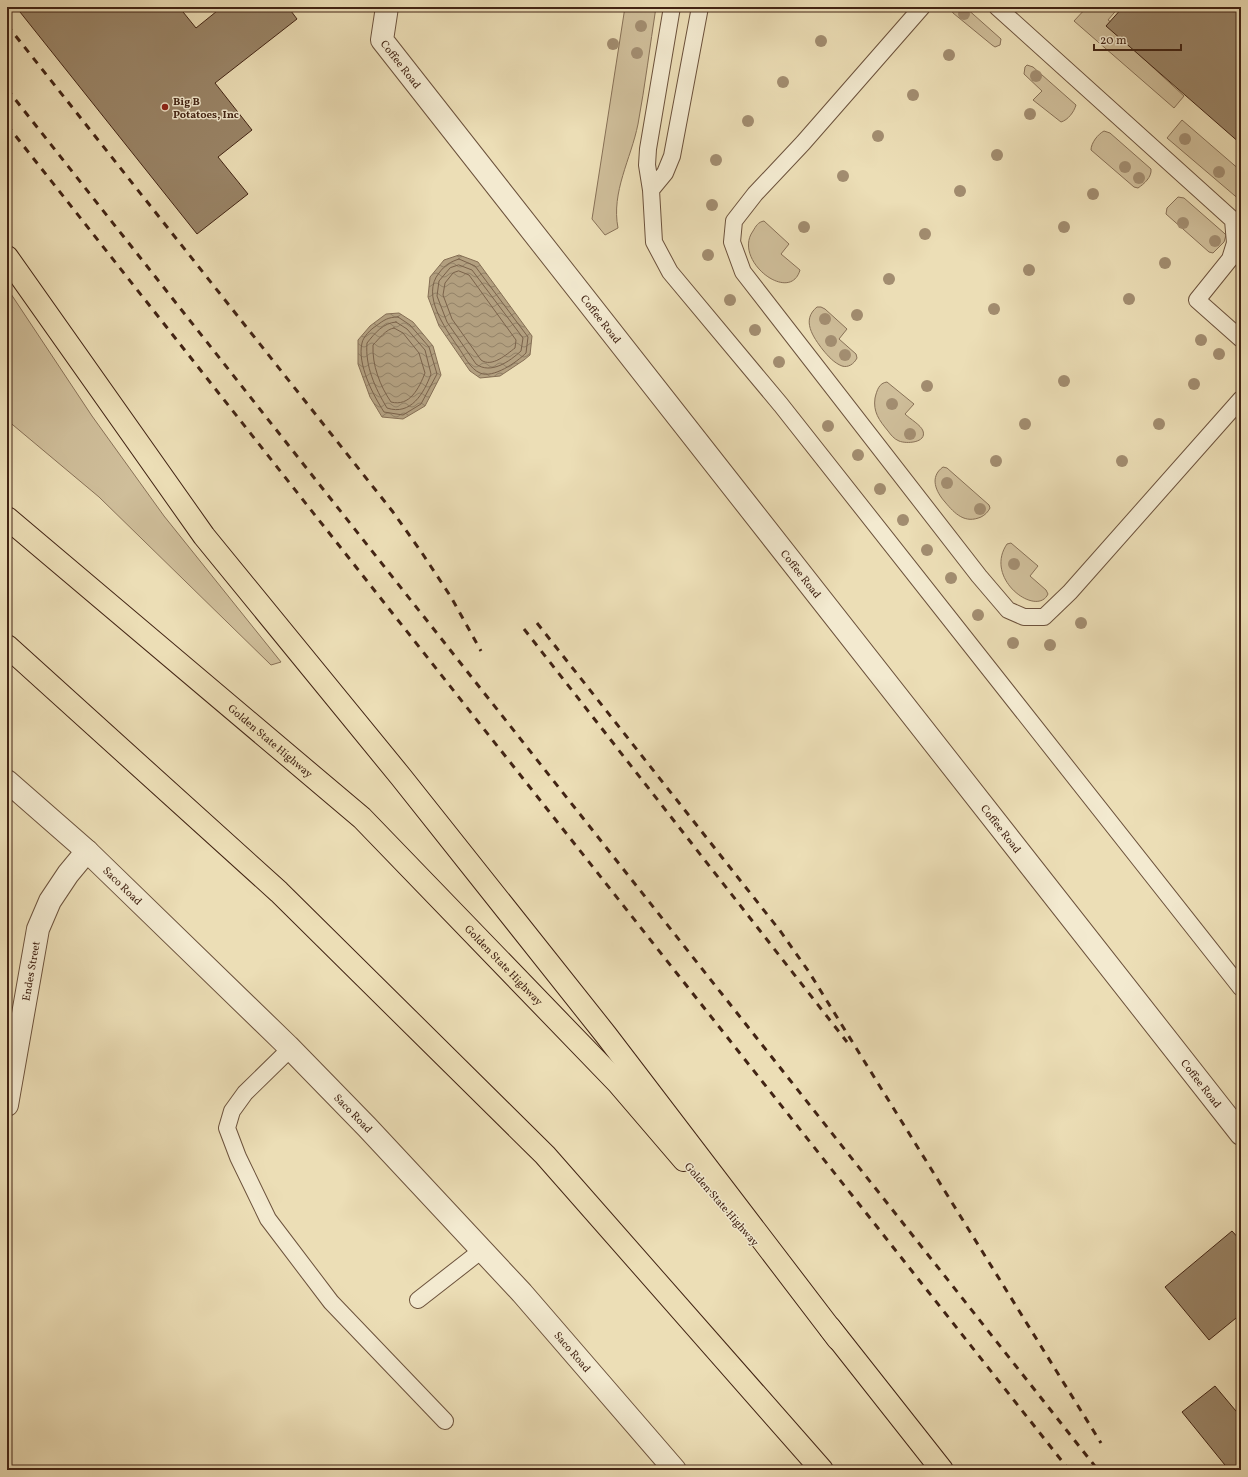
<svg xmlns="http://www.w3.org/2000/svg" width="1248" height="1477" font-family="Vollkorn,serif">
<defs>
<pattern id="water-waves" width="16" height="10" patternUnits="userSpaceOnUse"><rect width="16" height="10" fill="#b29f7f"/><path d="M0 5q4-4 8 0t8 0" fill="none" stroke="#928167"/></pattern>
</defs>
<rect width="100%" height="100%" fill="#ecdeb6"/>
<filter id="stains"><feTurbulence type="fractalNoise" baseFrequency=".005" numOctaves="4"/><feColorMatrix values="0 0 0 0 .2 0 0 0 0 .09 0 0 0 0 .02 0 0 0 .5 -.17"/></filter>
<radialGradient id="worn" r=".72"><stop offset=".6" stop-color="#630" stop-opacity="0"/><stop offset="1" stop-color="#630" stop-opacity=".3"/></radialGradient>
<path fill="#cfbe9a" stroke="#887157" d="M 625,7 L 656,7 C 650,46 645,86 638,124 C 631,159 611,192 618,228 L 605,235 L 592,219 Z
M 950,7 L 965,7 L 1001,39 L 1000,45 L 995,47 L 992,45 L 953,13 Z
M 1087,7 L 1119,7 L 1108,20 L 1111,22 L 1108,26 L 1184,96 L 1174,108 L 1074,21 Z
M 1027,65 L 1033,67 L 1076,105 C 1074,112 1068,120 1061,122 L 1033,100 L 1042,91 L 1024,74 L 1025,67 Z
M 1182,120 L 1241,171 L 1241,201 L 1167,138 Z
M 1104,131 L 1110,133 L 1151,169 C 1152,177 1144,184 1138,188 L 1134,187 L 1091,150 C 1091,143 1098,134 1104,131 Z
M 1178,197 L 1184,198 L 1224,233 L 1226,235 L 1224,242 L 1213,253 L 1209,252 L 1166,214 L 1167,208 Z
M 764,221 L 789,244 L 781,254 L 800,270 C 790,305 732,260 753,231 C 756,226 758,222 764,221 Z
M 7,288 L 92,416 L 164,516 L 281,662 L 271,665 L 99,497 L 7,420 Z
M 817,307 L 821,307 L 825,309 L 847,329 L 839,339 L 856,354 L 857,358 C 854,364 848,368 842,366 C 834,363 828,356 823,350 C 813,337 801,320 817,307 Z
M 887,382 L 914,404 L 905,414 C 910,419 921,425 923,431 C 927,443 906,444 899,441 C 894,439 891,435 888,431 C 879,420 873,412 875,398 C 877,390 879,383 887,382 Z
M 943,467 L 947,468 L 989,505 L 990,508 C 988,512 985,515 981,517 C 965,524 955,514 945,502 C 936,492 929,477 943,467 Z
M 1011,543 L 1038,566 L 1030,576 L 1046,590 L 1048,594 C 1037,618 983,579 1007,544 Z"/>
<path fill="url(#water-waves)" stroke="#856e54" d="M 459,255 L 478,262 L 532,336 L 530,355 L 524,360 L 500,376 L 480,378 L 470,371 L 439,326 L 428,297 L 430,277 L 444,260 Z
M 399,313 L 413,322 L 433,346 L 441,375 L 425,406 L 403,419 L 382,417 L 370,397 L 358,364 L 358,340 L 370,326 L 386,314 Z"/>
<g fill="none" stroke-linecap="round" stroke-linejoin="round">
<path stroke="#7a624a" stroke-width="1" d="M 459,259 L 475,266 L 528,337 L 526,353 C 517,362 493,379 480,373 C 470,369 464,355 458,347 C 445,328 421,295 439,273 C 445,265 450,262 459,259 Z
M 459,265 L 472,270 L 523,338 L 521,351 C 510,361 491,375 476,364 L 447,322 L 437,296 L 439,281 L 450,268 Z
M 459,271 L 469,275 L 516,340 L 515,348 C 507,354 492,368 481,360 L 452,319 L 443,295 L 445,283 L 453,273 Z
M 398,317 L 410,325 L 429,347 L 437,374 L 421,404 L 403,415 L 384,412 C 373,395 357,364 362,343 C 363,337 371,329 376,326 C 384,320 388,317 398,317 Z
M 396,322 L 407,329 L 425,350 L 431,374 C 424,393 411,416 387,408 C 375,388 365,366 367,343 C 375,333 383,323 396,322 Z
M 394,328 L 403,333 L 419,353 L 425,373 C 419,388 410,407 391,402 C 380,386 372,365 373,345 C 379,339 386,329 394,328 Z"/>
</g>
<path fill="#9a8568" stroke="#422414" d="M 16,7 L 179,7 L 196,28 L 222,7 L 288,7 L 297,19 L 215,83 L 252,130 L 218,157 L 248,194 L 197,234 Z
M 1123,7 L 1241,7 L 1241,144 L 1106,26 Z
M 1232,1231 L 1241,1241 L 1241,1314 L 1209,1340 L 1165,1287 Z
M 1215,1386 L 1241,1417 L 1241,1470 L 1229,1470 L 1182,1412 Z"/>
<g fill="none" stroke-linecap="round" stroke-linejoin="round">
<g stroke="#6c523c" stroke-width="18">
<path id="lane" d="M 672,7 L 648,149 L 647,165 L 651,190 L 665,173 L 672,156 L 700,7
M 922,7 L 803,143 L 755,194 L 734,221 L 732,242 L 743,272 L 979,576 L 1008,610 L 1024,617 L 1044,617 L 1070,592 L 1241,399
M 997,7 L 1233,220 L 1235,243 L 1230,259 L 1197,300 L 1241,339
M 651,190 L 654,242 L 670,272 L 781,405 L 1241,988
M 290,1049 L 245,1093 L 232,1111 L 227,1128 L 238,1157 L 268,1219 L 331,1302 L 445,1421
M 418,1300 L 482,1250"/>
</g>
<g stroke="#6c523c" stroke-width="24">
<g id="street">
<path id="s1" d="M 387,7 L 382,40 L 1241,1134"/>
<path id="s2" d="M 7,781 L 87,851 L 288,1046 L 367,1127 L 522,1293 L 675,1470"/>
<path id="s3" d="M 7,1105 L 38,929 L 50,901 L 68,874 L 87,851"/>
</g>
</g>
<g stroke="#422414" stroke-width="24">
<g id="highway">
<path d="M 7,257 L 204,536 L 401,777 L 606,1035 L 838,1339"/>
<path id="s4" d="M 7,518 L 362,818 L 618,1083 L 684,1160"/>
<path d="M 7,646 L 279,892 L 545,1155 L 822,1470"/>
<path d="M 830,1328 L 942,1470"/>
</g>
</g>
<use href="#lane" stroke="#f3ead0" stroke-width="16"/>
<use href="#street" stroke="#f3ead0" stroke-width="22"/>
<use href="#highway" stroke="#ecdeb6" stroke-width="22"/>
<path stroke="#422414" stroke-width="3" stroke-dasharray="7 7" stroke-linecap="butt" d="M 7,25 L 393,512 L 422,553 L 451,597 L 481,651
M 7,89 L 1098,1470
M 7,125 L 1069,1470
M 537,623 L 781,932 L 809,972 L 1101,1443
M 524,629 L 847,1042"/>
</g>
<g fill="#a28d70">
<circle cx="964" cy="14" r="6"/>
<circle cx="641" cy="26" r="6"/>
<circle cx="821" cy="41" r="6"/>
<circle cx="613" cy="44" r="6"/>
<circle cx="637" cy="53" r="6"/>
<circle cx="949" cy="55" r="6"/>
<circle cx="1036" cy="76" r="6"/>
<circle cx="783" cy="82" r="6"/>
<circle cx="913" cy="95" r="6"/>
<circle cx="1030" cy="114" r="6"/>
<circle cx="748" cy="121" r="6"/>
<circle cx="878" cy="136" r="6"/>
<circle cx="1185" cy="139" r="6"/>
<circle cx="997" cy="155" r="6"/>
<circle cx="716" cy="160" r="6"/>
<circle cx="1125" cy="167" r="6"/>
<circle cx="1219" cy="172" r="6"/>
<circle cx="843" cy="176" r="6"/>
<circle cx="1139" cy="178" r="6"/>
<circle cx="960" cy="191" r="6"/>
<circle cx="1093" cy="194" r="6"/>
<circle cx="712" cy="205" r="6"/>
<circle cx="1183" cy="223" r="6"/>
<circle cx="804" cy="227" r="6"/>
<circle cx="1064" cy="227" r="6"/>
<circle cx="925" cy="234" r="6"/>
<circle cx="1215" cy="241" r="6"/>
<circle cx="708" cy="255" r="6"/>
<circle cx="1165" cy="263" r="6"/>
<circle cx="1029" cy="270" r="6"/>
<circle cx="889" cy="279" r="6"/>
<circle cx="1129" cy="299" r="6"/>
<circle cx="730" cy="300" r="6"/>
<circle cx="994" cy="309" r="6"/>
<circle cx="857" cy="315" r="6"/>
<circle cx="825" cy="319" r="6"/>
<circle cx="755" cy="330" r="6"/>
<circle cx="1201" cy="340" r="6"/>
<circle cx="831" cy="341" r="6"/>
<circle cx="1219" cy="354" r="6"/>
<circle cx="845" cy="355" r="6"/>
<circle cx="779" cy="362" r="6"/>
<circle cx="1064" cy="381" r="6"/>
<circle cx="1194" cy="384" r="6"/>
<circle cx="927" cy="386" r="6"/>
<circle cx="892" cy="404" r="6"/>
<circle cx="1025" cy="424" r="6"/>
<circle cx="1159" cy="424" r="6"/>
<circle cx="828" cy="426" r="6"/>
<circle cx="910" cy="434" r="6"/>
<circle cx="858" cy="455" r="6"/>
<circle cx="996" cy="461" r="6"/>
<circle cx="1122" cy="461" r="6"/>
<circle cx="947" cy="483" r="6"/>
<circle cx="880" cy="489" r="6"/>
<circle cx="980" cy="509" r="6"/>
<circle cx="903" cy="520" r="6"/>
<circle cx="927" cy="550" r="6"/>
<circle cx="1014" cy="564" r="6"/>
<circle cx="951" cy="578" r="6"/>
<circle cx="978" cy="615" r="6"/>
<circle cx="1081" cy="623" r="6"/>
<circle cx="1013" cy="643" r="6"/>
<circle cx="1050" cy="645" r="6"/>
</g>
<circle fill="#8f2418" stroke="#f3ead0" stroke-width="1.5" cx="165" cy="107" r="4"/>
<g text-anchor="middle" stroke-width="3" stroke-linejoin="round" paint-order="stroke">
<g font-size="11" fill="#422414" stroke="#f3ead0">
<text dy="4" stroke="none"><textPath href="#s1" startOffset="64">Coffee Road</textPath></text>
<text dy="4" stroke="none"><textPath href="#s1" startOffset="388">Coffee Road</textPath></text>
<text dy="4" stroke="none"><textPath href="#s1" startOffset="712">Coffee Road</textPath></text>
<text dy="4" stroke="none"><textPath href="#s4" startOffset="345">Golden State Highway</textPath></text>
<text dy="4" stroke="none"><textPath href="#s1" startOffset="1036">Coffee Road</textPath></text>
<text dy="4" stroke="none"><textPath href="#s2" startOffset="156">Saco Road</textPath></text>
<text dy="4" stroke="none"><textPath href="#s4" startOffset="669">Golden State Highway</textPath></text>
<text dy="4" stroke="none"><textPath href="#s3" startOffset="136">Endes Street</textPath></text>
<text dy="4" stroke="none"><textPath href="#s1" startOffset="1360">Coffee Road</textPath></text>
<text dy="4" stroke="none"><textPath href="#s2" startOffset="480">Saco Road</textPath></text>
<text transform="translate(722 1204) rotate(49)" y="4">Golden State Highway</text>
<text dy="4" stroke="none"><textPath href="#s2" startOffset="804">Saco Road</textPath></text>
</g>
<g font-size="11" font-weight="bold" fill="#422414" stroke="#f3ead0" text-anchor="start">
<text x="173" y="105">Big B<tspan x="173" dy="13">Potatoes, Inc</tspan></text>
</g>
</g>
<rect width="1248" height="1477" fill="none" stroke="#ecdeb6" stroke-width="24"/>
<rect x="8" y="8" width="1232" height="1461" fill="none" stroke="#422414" stroke-width="2"/>
<rect x="12" y="12" width="1224" height="1453" fill="none" stroke="#422414"/>
<path d="M1094 44v6h87v-6" fill="none" stroke="#422414" stroke-width="2"/>
<text x="1100" y="44" font-size="12" fill="#422414" stroke="#f3ead0" stroke-width="3" paint-order="stroke">20 m</text>
<rect width="100%" height="100%" filter="url(#stains)"/>
<rect width="100%" height="100%" fill="url(#worn)"/>
</svg>
